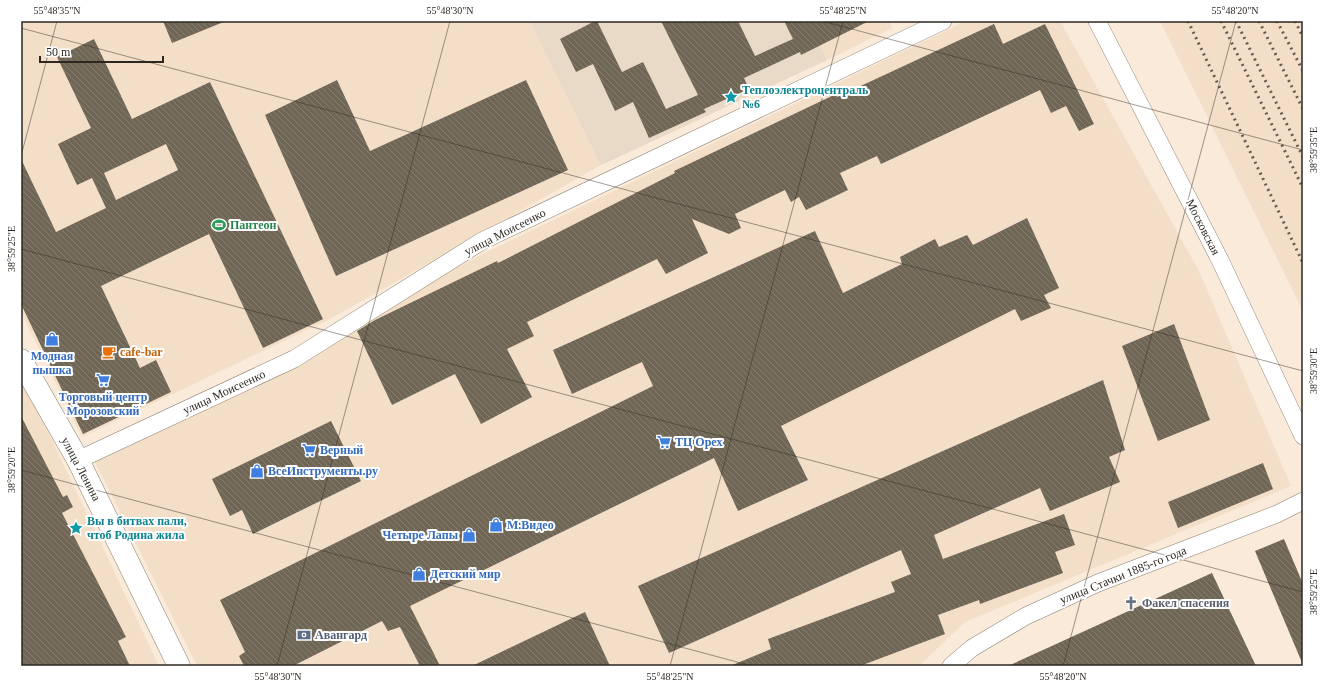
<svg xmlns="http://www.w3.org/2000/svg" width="1324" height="687" font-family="'Times New Roman',serif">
<defs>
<pattern id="building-back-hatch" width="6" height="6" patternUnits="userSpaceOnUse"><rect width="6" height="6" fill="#706655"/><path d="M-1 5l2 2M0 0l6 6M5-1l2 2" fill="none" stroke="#847c6f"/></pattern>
</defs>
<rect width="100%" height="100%" fill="#faead9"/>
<path fill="#f3dec7" d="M 21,21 L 889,21 L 892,28 L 827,60 L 601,165 L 330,319 L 82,437 L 21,312 Z
M 966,21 L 1060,21 L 1200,273 L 1291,486 L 965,622 L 919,666 L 197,666 L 94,460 L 246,381 L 479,256 Z
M 1160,21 L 1303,21 L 1303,311 Z
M 21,375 L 159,666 L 21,666 Z"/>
<path fill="#e9d9c7" d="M 530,21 L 808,21 L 827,60 L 601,165 Z"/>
<path fill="url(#building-back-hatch)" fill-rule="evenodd" d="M 163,21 L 226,21 L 172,43 Z
M 595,21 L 597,21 L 622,72 L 643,62 L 666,109 L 698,95 L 661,21 L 738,21 L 755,56 L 793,39 L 784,21 L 869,21 L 801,55 L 800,52 L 744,78 L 749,89 L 704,109 L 706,112 L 649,138 L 633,102 L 615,111 L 593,64 L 576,72 L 560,39 Z
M 994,24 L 1003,44 L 1045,24 L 1094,124 L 1079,131 L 1066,106 L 1051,113 L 1040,90 L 881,164 L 877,156 L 840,173 L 848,190 L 806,210 L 799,197 L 791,202 L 785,190 L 735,214 L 741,228 L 729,234 L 692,219 L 708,253 L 666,274 L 657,259 L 527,322 L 534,336 L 507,349 L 532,397 L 481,424 L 455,374 L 392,405 L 357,331 L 375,320 L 497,261 L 498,263 L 675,173 L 674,171 L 836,94 L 837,97 Z
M 94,39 L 132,119 L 210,82 L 323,319 L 263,348 L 209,234 L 101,286 L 140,368 L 156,360 L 171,392 L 83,434 L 21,304 L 21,159 L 56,232 L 106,208 L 92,178 L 77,185 L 58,144 L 91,128 L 57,57 ZM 166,144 L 178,170 L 116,200 L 104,173 Z
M 337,80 L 370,151 L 526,80 L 568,170 L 336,276 L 265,115 Z
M 1027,218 L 1059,288 L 1044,295 L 1051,308 L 1021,321 L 1015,309 L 781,426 L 808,480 L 738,511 L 714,458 L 410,606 L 440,666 L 420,666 L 400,627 L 388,631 L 382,621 L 293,666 L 244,666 L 239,656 L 245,652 L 220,600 L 653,386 L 642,362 L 572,394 L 553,350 L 815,231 L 843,293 L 902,264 L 900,257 L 935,239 L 939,247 L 967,235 L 973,245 Z
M 1174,324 L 1210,420 L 1158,441 L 1122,346 Z
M 1103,380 L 1125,450 L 1109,457 L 1120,482 L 1050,511 L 1040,488 L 934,535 L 943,559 L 1064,514 L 1075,545 L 1055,552 L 1063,573 L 980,604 L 979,600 L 938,615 L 945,634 L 860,666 L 730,666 L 771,649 L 768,639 L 895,592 L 891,582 L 911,574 L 901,550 L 669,653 L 638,586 Z
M 21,416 L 63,497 L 67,495 L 73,507 L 62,513 L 126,637 L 118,641 L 130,666 L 21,666 Z
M 331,421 L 361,481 L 253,534 L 242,510 L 230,516 L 212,479 Z
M 1263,463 L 1273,489 L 1178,528 L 1168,502 Z
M 1284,539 L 1303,584 L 1303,665 L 1255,551 Z
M 1212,573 L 1256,666 L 1008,666 Z
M 585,612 L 610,666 L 472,666 Z"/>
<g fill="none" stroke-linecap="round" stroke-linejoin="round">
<g stroke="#8d7f6f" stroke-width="18">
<path id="minor" d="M 1097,21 L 1220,260 L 1303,436
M 78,460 L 294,359 L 482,241 L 943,21
M 951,666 L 972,648 L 1026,616 L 1098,583 L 1277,514 L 1303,501"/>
</g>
<g stroke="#8d7f6f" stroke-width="23">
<path id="secondary" d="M 21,360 L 78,460 L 179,666"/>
</g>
<use href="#minor" stroke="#fff" stroke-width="17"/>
<use href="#secondary" stroke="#fff" stroke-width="22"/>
<path stroke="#655c53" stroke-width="3" stroke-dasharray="2 4" stroke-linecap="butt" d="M 1188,21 L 1303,263
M 1221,21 L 1303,188
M 1236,21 L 1303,157
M 1259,21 L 1303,109
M 1277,21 L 1303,71
M 1295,21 L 1303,37"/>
</g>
<path fill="none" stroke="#2d2721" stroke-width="1" stroke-opacity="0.45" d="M 822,21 L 1303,150M 21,28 L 1303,371M 21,156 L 57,21M 21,249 L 1303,592M 21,470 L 752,666M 277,666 L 450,21M 670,666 L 843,21M 1063,666 L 1236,21"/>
<defs>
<g id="sight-bare" transform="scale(1.08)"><path d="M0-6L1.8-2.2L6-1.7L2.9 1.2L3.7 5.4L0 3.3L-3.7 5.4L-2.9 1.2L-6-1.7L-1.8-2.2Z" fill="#0f9aa8" stroke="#fff" stroke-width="2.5" paint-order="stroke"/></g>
<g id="stadium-bare" transform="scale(1.08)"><path d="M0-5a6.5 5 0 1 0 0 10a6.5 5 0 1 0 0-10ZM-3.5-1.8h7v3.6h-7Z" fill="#2e9e5b" stroke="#fff" stroke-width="2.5" paint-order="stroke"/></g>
<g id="shop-bare" transform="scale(1.08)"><path d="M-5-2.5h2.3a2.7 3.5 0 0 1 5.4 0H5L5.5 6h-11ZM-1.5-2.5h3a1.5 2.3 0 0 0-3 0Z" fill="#3f7fe0" stroke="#fff" stroke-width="2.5" paint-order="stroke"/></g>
<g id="cafe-bare" transform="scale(1.08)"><path d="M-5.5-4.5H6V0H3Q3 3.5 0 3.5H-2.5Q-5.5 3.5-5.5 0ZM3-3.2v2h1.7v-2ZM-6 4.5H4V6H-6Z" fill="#e8710a" stroke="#fff" stroke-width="2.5" paint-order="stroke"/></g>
<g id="supermarket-bare" transform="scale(1.08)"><path d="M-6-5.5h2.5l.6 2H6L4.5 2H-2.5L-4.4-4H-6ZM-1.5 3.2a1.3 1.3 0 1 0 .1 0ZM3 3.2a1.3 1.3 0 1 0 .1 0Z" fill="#3f7fe0" stroke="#fff" stroke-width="2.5" paint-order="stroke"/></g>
<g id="church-bare" transform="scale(1.08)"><path d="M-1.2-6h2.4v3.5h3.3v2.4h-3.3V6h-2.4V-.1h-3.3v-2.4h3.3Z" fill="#6b7280" stroke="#fff" stroke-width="2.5" paint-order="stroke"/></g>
<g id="bank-bare" transform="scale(1.08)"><path d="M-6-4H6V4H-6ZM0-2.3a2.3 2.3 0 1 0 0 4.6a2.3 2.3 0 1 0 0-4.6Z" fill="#5c6f8a" stroke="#fff" stroke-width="2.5" paint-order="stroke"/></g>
</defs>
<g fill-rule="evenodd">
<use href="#sight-bare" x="731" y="97"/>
<use href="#stadium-bare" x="219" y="225"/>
<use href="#shop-bare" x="52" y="339"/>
<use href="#cafe-bare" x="109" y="352"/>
<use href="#supermarket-bare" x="103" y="380"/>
<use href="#supermarket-bare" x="664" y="442"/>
<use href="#supermarket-bare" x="309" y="450"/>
<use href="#shop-bare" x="257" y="471"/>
<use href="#shop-bare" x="496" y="525"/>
<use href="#sight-bare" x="76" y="528"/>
<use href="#shop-bare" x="469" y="535"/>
<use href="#shop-bare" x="419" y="574"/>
<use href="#church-bare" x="1131" y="603"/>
<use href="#bank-bare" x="304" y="635"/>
</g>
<g text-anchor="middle" stroke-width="4" stroke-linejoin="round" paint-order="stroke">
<g font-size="12" font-weight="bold" fill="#0d838f" stroke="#fff" text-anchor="start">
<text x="742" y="94">Теплоэлектроцентраль<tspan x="742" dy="14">№6</tspan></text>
<text x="87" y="525">Вы в битвах пали,<tspan x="87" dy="14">чтоб Родина жила</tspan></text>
</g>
<g font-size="12" font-weight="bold" fill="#27864d" stroke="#fff" text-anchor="start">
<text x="230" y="229">Пантеон</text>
</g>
<g font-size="12" fill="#2d2721" stroke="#fff">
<text transform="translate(1203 227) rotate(63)" y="4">Московская</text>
<text transform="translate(505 232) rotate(-27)" y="4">улица Моисеенко</text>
<text transform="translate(224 392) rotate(-25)" y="4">улица Моисеенко</text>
<text transform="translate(81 469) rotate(62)" y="4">улица Ленина</text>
<text transform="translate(1123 575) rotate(-22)" y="4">улица Стачки 1885-го года</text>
</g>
<g font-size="12" font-weight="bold" fill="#c56008" stroke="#fff" text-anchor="start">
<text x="120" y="356">cafe-bar</text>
</g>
<g font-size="12" font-weight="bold" fill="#366cbe" stroke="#fff" text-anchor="start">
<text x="52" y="360" text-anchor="middle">Модная<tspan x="52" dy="14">пышка</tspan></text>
<text x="103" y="401" text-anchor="middle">Торговый центр<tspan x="103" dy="14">Морозовский</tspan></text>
<text x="675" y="446">ТЦ Орех</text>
<text x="320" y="454">Верный</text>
<text x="268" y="475">ВсеИнструменты.ру</text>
<text x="507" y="529">М.Видео</text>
<text x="458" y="539" text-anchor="end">Четыре Лапы</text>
<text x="430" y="578">Детский мир</text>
</g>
<g font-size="12" font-weight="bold" fill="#5b616d" stroke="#fff" text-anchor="start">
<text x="1142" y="607">Факел спасения</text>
</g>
<g font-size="12" font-weight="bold" fill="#4e5e75" stroke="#fff" text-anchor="start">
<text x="315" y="639">Авангард</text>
</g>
</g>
<rect width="1324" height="687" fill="none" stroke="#ffffff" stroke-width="44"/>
<path d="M40 56v6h123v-6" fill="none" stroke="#2d2721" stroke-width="2"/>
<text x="46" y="56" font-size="12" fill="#2d2721" stroke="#ffffff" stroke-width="3" paint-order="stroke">50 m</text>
<rect x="22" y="22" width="1280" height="643" fill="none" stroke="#2d2721" stroke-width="1.5"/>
<g font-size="10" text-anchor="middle" fill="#2d2721">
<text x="57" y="14">55°48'35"N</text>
<text x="450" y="14">55°48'30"N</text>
<text x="843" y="14">55°48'25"N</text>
<text x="1235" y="14">55°48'20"N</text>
<text transform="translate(1313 150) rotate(-90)" y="4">38°59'35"E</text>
<text transform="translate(11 249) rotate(-90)" y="4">38°59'25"E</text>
<text transform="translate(1313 371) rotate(-90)" y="4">38°59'30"E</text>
<text transform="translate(11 470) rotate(-90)" y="4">38°59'20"E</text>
<text transform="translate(1313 592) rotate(-90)" y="4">38°59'25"E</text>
<text x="278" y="680">55°48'30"N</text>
<text x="670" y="680">55°48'25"N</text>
<text x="1063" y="680">55°48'20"N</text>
</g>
</svg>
